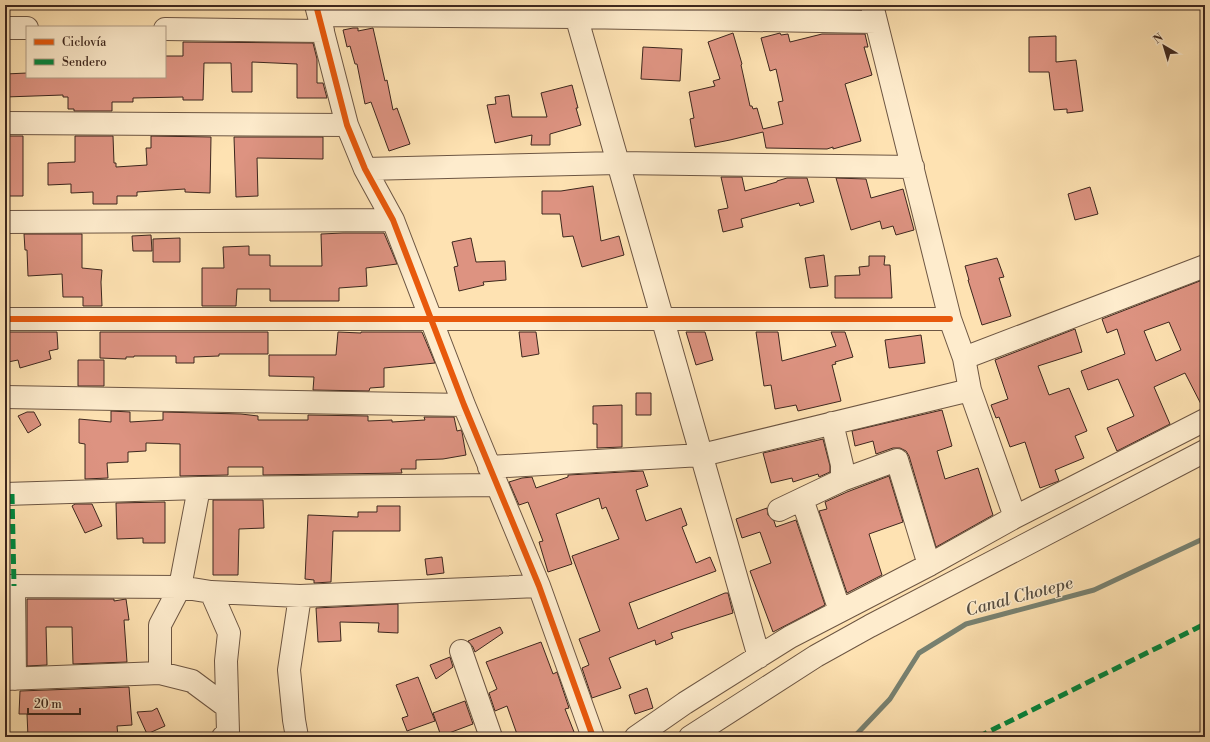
<svg xmlns="http://www.w3.org/2000/svg" width="1210" height="742" font-family="'Libre Bodoni',serif">
<rect width="100%" height="100%" fill="#fee2b2"/>
<filter id="stains"><feTurbulence type="fractalNoise" baseFrequency=".005" numOctaves="4"/><feColorMatrix values="0 0 0 0 .2 0 0 0 0 .09 0 0 0 0 .02 0 0 0 .5 -.17"/></filter>
<radialGradient id="worn" r=".72"><stop offset=".6" stop-color="#630" stop-opacity="0"/><stop offset="1" stop-color="#630" stop-opacity=".3"/></radialGradient>
<g fill="none" stroke-linecap="round" stroke-linejoin="round">
<path stroke="#788272" stroke-width="5" d="M 854,737 L 890,699 L 919,653 L 966,624 L 1094,590 L 1205,538"/>
</g>
<path fill="#dd9381" stroke="#3d271e" fill-rule="evenodd" d="M 353,28 L 358,28 L 358,31 L 373,28 L 385,81 L 387,80 L 393,110 L 397,108 L 410,144 L 389,151 L 371,102 L 365,104 L 357,64 L 355,64 L 350,46 L 347,47 L 343,30 Z
M 733,33 L 742,64 L 741,65 L 750,106 L 752,106 L 753,109 L 757,108 L 763,129 L 783,124 L 778,102 L 783,101 L 776,69 L 770,71 L 761,38 L 780,33 L 781,35 L 788,34 L 790,42 L 822,34 L 865,34 L 868,47 L 864,47 L 872,75 L 845,84 L 861,141 L 833,149 L 833,147 L 827,149 L 766,148 L 763,132 L 730,140 L 695,147 L 690,119 L 694,118 L 689,92 L 715,86 L 713,81 L 720,79 L 708,42 Z
M 1056,36 L 1056,62 L 1076,60 L 1083,111 L 1067,113 L 1067,109 L 1054,110 L 1049,72 L 1029,72 L 1029,37 Z
M 183,42 L 313,43 L 317,59 L 317,83 L 323,83 L 327,98 L 297,98 L 297,64 L 252,62 L 252,92 L 232,92 L 231,63 L 204,63 L 203,100 L 183,100 L 183,97 L 133,98 L 133,102 L 112,102 L 112,111 L 74,111 L 74,109 L 68,109 L 68,97 L 63,97 L 63,95 L 5,97 L 5,74 L 27,73 L 27,77 L 165,77 L 165,56 L 183,56 Z
M 643,47 L 682,49 L 680,81 L 641,79 Z
M 572,85 L 578,108 L 576,108 L 581,125 L 550,134 L 550,145 L 531,145 L 532,135 L 495,143 L 487,105 L 496,104 L 495,97 L 509,95 L 512,117 L 547,117 L 541,93 Z
M 5,136 L 23,136 L 23,196 L 5,196 Z
M 75,136 L 113,136 L 114,163 L 116,163 L 116,167 L 147,165 L 146,148 L 151,148 L 151,136 L 211,137 L 210,193 L 185,192 L 185,189 L 137,192 L 137,196 L 117,196 L 117,204 L 93,204 L 93,192 L 71,193 L 71,184 L 48,185 L 48,163 L 75,162 Z
M 234,137 L 323,137 L 323,159 L 257,158 L 258,196 L 236,197 Z
M 721,177 L 742,177 L 745,191 L 777,182 L 777,181 L 787,178 L 807,178 L 814,202 L 800,206 L 799,203 L 741,219 L 743,227 L 723,232 L 718,210 L 728,208 Z
M 836,178 L 866,179 L 871,198 L 903,189 L 914,230 L 896,235 L 893,226 L 882,229 L 880,221 L 851,230 Z
M 593,186 L 601,241 L 619,236 L 624,255 L 582,267 L 573,236 L 563,237 L 560,214 L 542,214 L 542,191 L 561,191 Z
M 1090,187 L 1098,214 L 1075,220 L 1068,194 Z
M 343,233 L 384,233 L 397,264 L 366,268 L 367,286 L 339,288 L 339,301 L 270,301 L 270,289 L 237,289 L 236,306 L 202,306 L 202,268 L 224,268 L 223,247 L 249,246 L 249,255 L 270,255 L 270,266 L 322,266 L 321,234 Z
M 24,234 L 82,234 L 82,268 L 102,270 L 101,282 L 102,306 L 83,306 L 83,297 L 63,297 L 62,274 L 28,276 L 27,250 L 25,250 Z
M 151,235 L 152,251 L 133,251 L 132,236 Z
M 180,238 L 180,262 L 153,262 L 153,239 Z
M 471,238 L 476,262 L 505,261 L 506,280 L 483,282 L 484,285 L 459,291 L 454,267 L 458,266 L 452,242 Z
M 824,255 L 828,286 L 810,288 L 805,258 Z
M 869,256 L 885,256 L 884,265 L 890,265 L 892,298 L 835,298 L 835,276 L 860,275 L 859,267 L 869,266 Z
M 997,258 L 1004,277 L 999,278 L 1011,316 L 982,325 L 968,280 L 969,280 L 965,266 Z
M 1205,279 L 1205,408 L 1203,408 L 1185,373 L 1154,387 L 1170,424 L 1117,451 L 1107,428 L 1134,416 L 1118,379 L 1088,390 L 1081,371 L 1125,354 L 1117,329 L 1107,333 L 1102,319 ZM 1169,322 L 1181,350 L 1156,361 L 1144,331 Z
M 1075,329 L 1082,352 L 1038,366 L 1049,395 L 1069,388 L 1087,431 L 1075,436 L 1084,458 L 1055,470 L 1059,481 L 1040,488 L 1025,442 L 1010,447 L 999,417 L 996,418 L 991,405 L 1008,399 L 995,360 Z
M 5,332 L 57,332 L 58,349 L 49,351 L 51,359 L 20,368 L 18,360 L 8,362 L 5,346 Z
M 100,332 L 268,332 L 268,354 L 219,354 L 219,356 L 194,357 L 194,363 L 176,363 L 176,356 L 134,356 L 134,357 L 126,357 L 126,359 L 100,358 Z
M 338,332 L 361,333 L 361,332 L 422,332 L 435,363 L 384,368 L 384,387 L 370,388 L 369,391 L 313,390 L 314,377 L 269,376 L 269,355 L 336,355 Z
M 519,332 L 536,332 L 539,354 L 522,357 Z
M 686,332 L 705,332 L 713,360 L 696,365 Z
M 756,332 L 778,332 L 782,361 L 836,346 L 831,332 L 845,332 L 853,357 L 835,362 L 836,364 L 832,365 L 841,401 L 798,411 L 796,405 L 775,409 L 771,385 L 764,386 Z
M 921,335 L 925,363 L 889,368 L 885,340 Z
M 78,360 L 104,360 L 104,386 L 78,386 Z
M 636,393 L 651,393 L 651,415 L 636,415 Z
M 622,405 L 622,447 L 597,448 L 597,424 L 593,424 L 593,406 Z
M 942,410 L 952,446 L 937,451 L 945,479 L 978,468 L 993,515 L 936,547 L 909,456 L 906,451 L 900,448 L 893,448 L 876,454 L 873,441 L 855,446 L 852,431 Z
M 111,411 L 130,412 L 130,422 L 163,420 L 163,412 L 241,414 L 258,416 L 258,420 L 308,420 L 308,415 L 368,416 L 368,421 L 392,420 L 392,422 L 425,420 L 424,417 L 454,417 L 457,431 L 461,430 L 462,432 L 466,455 L 443,459 L 416,460 L 416,469 L 401,469 L 402,473 L 263,475 L 263,467 L 228,467 L 228,475 L 180,476 L 180,444 L 146,443 L 146,451 L 128,452 L 128,462 L 107,463 L 108,478 L 85,479 L 85,444 L 79,443 L 79,419 L 111,422 Z
M 27,412 L 34,412 L 41,425 L 28,433 L 18,416 Z
M 823,439 L 830,466 L 830,472 L 819,477 L 818,474 L 793,482 L 792,478 L 771,483 L 763,453 Z
M 643,471 L 648,486 L 636,490 L 646,521 L 681,508 L 687,525 L 682,527 L 696,563 L 710,557 L 716,571 L 629,603 L 638,629 L 725,593 L 728,593 L 733,613 L 671,633 L 673,638 L 656,645 L 655,640 L 609,658 L 621,688 L 592,698 L 582,668 L 589,665 L 579,639 L 600,631 L 572,556 L 619,539 L 606,507 L 602,509 L 599,498 L 556,514 L 572,564 L 548,572 L 539,542 L 543,541 L 528,502 L 519,505 L 509,482 L 522,478 L 532,477 L 536,488 L 568,477 L 568,475 Z
M 889,476 L 903,522 L 869,534 L 882,575 L 847,593 L 819,511 L 827,509 L 825,502 L 847,492 Z
M 213,500 L 263,500 L 264,528 L 239,529 L 238,575 L 213,575 Z
M 165,502 L 165,543 L 143,543 L 143,538 L 117,539 L 116,503 Z
M 75,504 L 92,504 L 102,526 L 85,533 L 72,506 Z
M 377,506 L 400,506 L 400,531 L 333,531 L 331,582 L 314,583 L 314,580 L 305,579 L 308,515 L 358,517 L 358,512 L 377,512 Z
M 767,508 L 768,515 L 774,521 L 776,527 L 796,520 L 825,605 L 773,632 L 750,571 L 771,563 L 760,532 L 742,538 L 736,519 Z
M 442,557 L 444,573 L 427,575 L 425,559 Z
M 27,599 L 114,599 L 114,601 L 126,599 L 129,620 L 124,620 L 127,662 L 73,664 L 72,627 L 46,627 L 47,665 L 27,666 Z
M 398,604 L 398,633 L 378,632 L 379,623 L 340,622 L 341,641 L 318,642 L 316,608 Z
M 500,627 L 503,633 L 475,652 L 473,647 L 468,641 Z
M 541,642 L 553,674 L 557,672 L 569,708 L 565,709 L 576,737 L 518,737 L 507,706 L 495,711 L 489,693 L 497,689 L 486,662 Z
M 450,657 L 453,667 L 436,679 L 430,665 Z
M 418,677 L 435,721 L 407,731 L 402,718 L 408,716 L 396,685 Z
M 129,687 L 132,725 L 117,726 L 118,737 L 28,737 L 27,714 L 19,714 L 20,691 Z
M 647,688 L 653,708 L 635,714 L 629,695 Z
M 465,701 L 473,724 L 441,736 L 433,713 Z
M 157,708 L 165,726 L 147,734 L 137,712 L 152,711 Z"/>
<g fill="none" stroke-linecap="round" stroke-linejoin="round">
<g stroke="#6d5643" stroke-width="24">
<path id="minor" d="M 316,5 L 347,125 L 365,169 L 393,220 L 464,405 L 539,586 L 593,737
M 573,5 L 759,657
M 872,5 L 950,319 L 964,358 L 970,390 L 1015,517
M 320,15 L 576,17 L 876,22
M 5,28 L 27,28
M 165,29 L 323,31
M 5,123 L 347,125
M 365,169 L 618,163 L 913,167
M 5,222 L 393,220
M 5,319 L 950,319
M 964,358 L 1205,266
M 5,397 L 464,405
M 489,467 L 702,455 L 970,390
M 842,480 L 897,460 L 929,565
M 5,494 L 199,488 L 496,485
M 802,499 L 840,611
M 779,510 L 842,480 L 842,465 L 832,423
M 5,586 L 180,587 L 211,592 L 300,596 L 539,586
M 14,586 L 15,679
M 211,592 L 229,633 L 226,661 L 228,732 L 223,737
M 461,651 L 491,737
M 160,673 L 160,625 L 180,587 L 199,488
M 5,679 L 160,673 L 192,681 L 227,707
M 297,737 L 294,720 L 289,670 L 300,596
M 636,737 L 685,703 L 790,637 L 929,565 L 1015,517 L 1205,420
M 690,737 L 816,656 L 870,626 L 1205,451"/>
</g>
<use href="#minor" stroke="#feeccd" stroke-width="22"/>
<path stroke="#00873e" stroke-width="5" stroke-dasharray="10 5" stroke-linecap="butt" d="M 12,494 L 14,586
M 978,737 L 1205,624"/>
<g stroke="#feeccd" stroke-width="8">
<path id="cycleway" d="M 316,5 L 347,125 L 365,169 L 393,220 L 464,405 L 539,586 L 593,737
M 5,319 L 950,319"/>
</g>
<use href="#cycleway" stroke="#e8590c" stroke-width="6"/>
</g>
<g text-anchor="middle" stroke-width="3" stroke-linejoin="round" paint-order="stroke">
<g font-size="17" font-style="italic" fill="#564d41" stroke="#feeccd">
<text transform="translate(1019 596) rotate(-15)" y="6">Canal Chotepe</text>
</g>
</g>
<rect width="1210" height="742" fill="none" stroke="#fee2b2" stroke-width="20"/>
<rect x="6" y="6" width="1198" height="730" fill="none" stroke="#3d271e" stroke-width="2"/>
<rect x="10" y="10" width="1190" height="722" fill="none" stroke="#3d271e"/>
<rect x="26" y="26" width="140" height="52" fill="#feeccd" stroke="#b19d87"/>
<rect x="34" y="39" width="20" height="6" fill="#e8590c" stroke="#b19d87"/>
<text x="62" y="46" font-size="12" fill="#3d271e">Ciclovía</text>
<rect x="34" y="59" width="20" height="6" fill="#00873e" stroke="#b19d87"/>
<text x="62" y="66" font-size="12" fill="#3d271e">Sendero</text>
<g transform="translate(1164 46) rotate(322)" stroke="#feeccd" stroke-width="3" paint-order="stroke">
<path d="M0-3L7 15L0 10L-7 15Z" fill="#3d271e"/>
<text y="-6" font-size="11" font-weight="bold" text-anchor="middle" fill="#3d271e">N</text>
</g>
<path d="M28 708v6h52v-6" fill="none" stroke="#3d271e" stroke-width="2"/>
<text x="34" y="708" font-size="12" fill="#3d271e" stroke="#feeccd" stroke-width="3" paint-order="stroke">20 m</text>
<rect width="100%" height="100%" filter="url(#stains)"/>
<rect width="100%" height="100%" fill="url(#worn)"/>
</svg>
